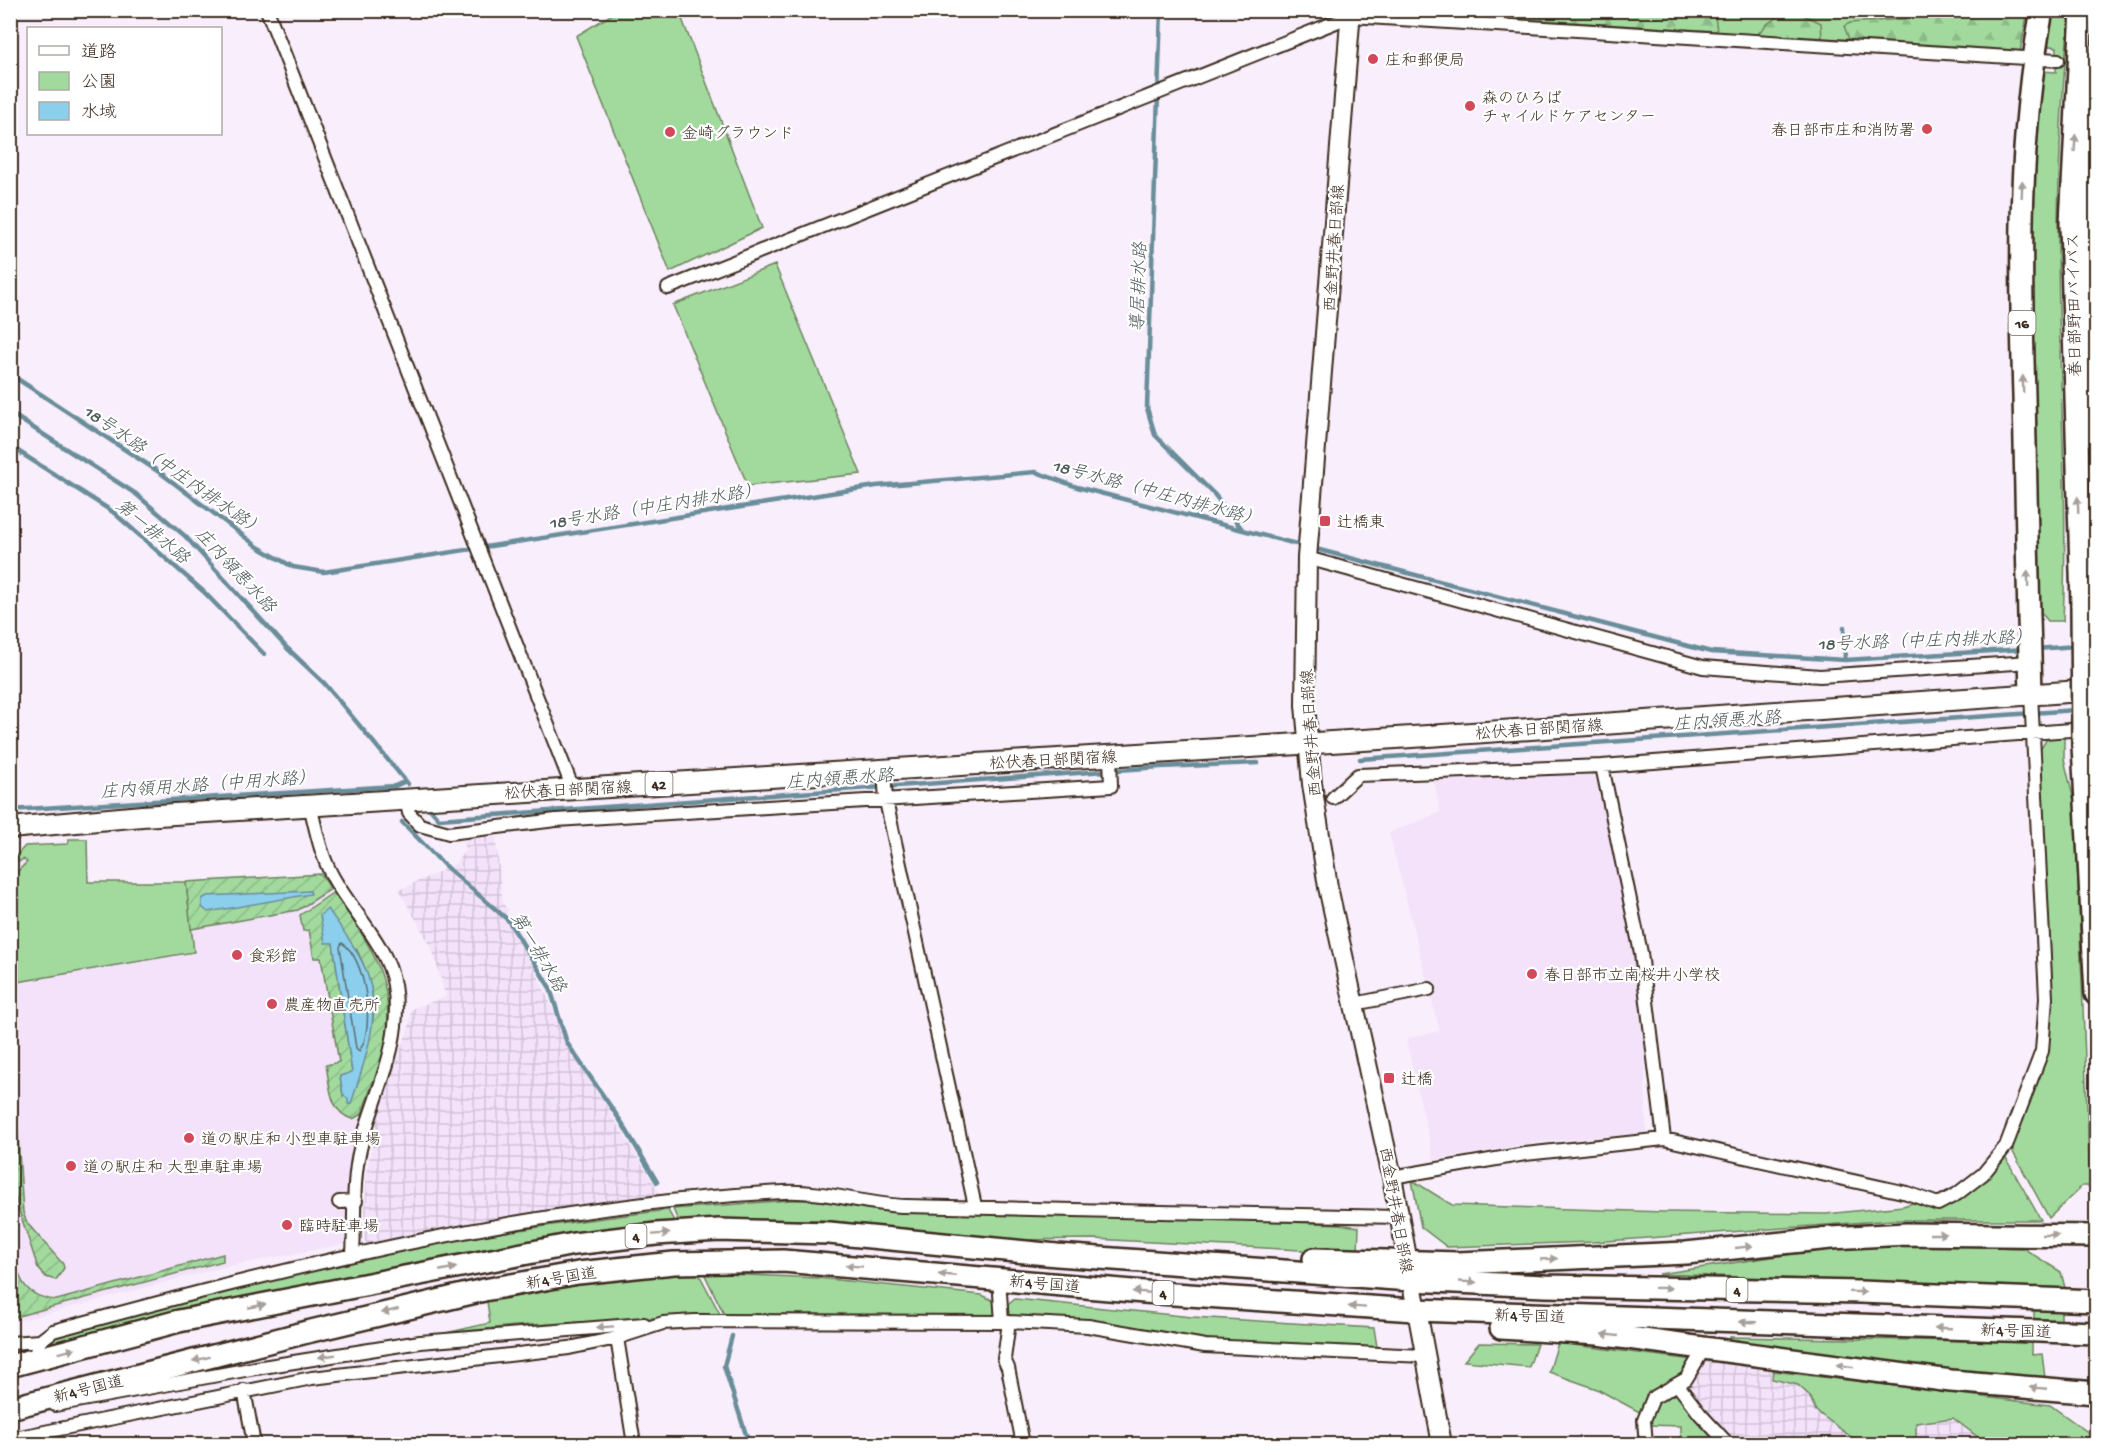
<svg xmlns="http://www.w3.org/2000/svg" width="2107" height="1455" font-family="'Gochi Hand','Klee One',sans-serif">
<defs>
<pattern id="industrial-grid" width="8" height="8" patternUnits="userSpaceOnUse" patternTransform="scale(1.5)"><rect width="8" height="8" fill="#f3e2fa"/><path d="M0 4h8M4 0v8" fill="none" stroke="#d1c2d6"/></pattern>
<pattern id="forest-firs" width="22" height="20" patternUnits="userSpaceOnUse" patternTransform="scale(1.5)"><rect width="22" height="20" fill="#a2da9e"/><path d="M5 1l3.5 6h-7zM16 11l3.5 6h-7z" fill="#8cbb88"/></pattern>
<pattern id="garden-furrows" width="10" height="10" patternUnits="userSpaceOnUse" patternTransform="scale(1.5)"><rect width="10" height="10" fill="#a2da9e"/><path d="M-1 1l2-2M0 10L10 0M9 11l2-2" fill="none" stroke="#8cbb88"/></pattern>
</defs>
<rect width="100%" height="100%" fill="#f8eefc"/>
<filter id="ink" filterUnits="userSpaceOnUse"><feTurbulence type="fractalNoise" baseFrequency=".0167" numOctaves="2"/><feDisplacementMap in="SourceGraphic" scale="12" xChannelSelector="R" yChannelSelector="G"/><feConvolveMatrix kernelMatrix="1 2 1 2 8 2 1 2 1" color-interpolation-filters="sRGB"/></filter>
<g filter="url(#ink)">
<path fill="#f3e2fa" d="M 1595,772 L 1637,960 L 1644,1020 L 1646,1133 L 1539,1142 L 1434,1160 L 1406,1039 L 1440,1031 L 1389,833 L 1441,812 L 1434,781 Z
M 69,839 L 87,839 L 88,882 L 186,882 L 321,874 L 368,943 L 381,969 L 388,996 L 387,1028 L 350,1164 L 344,1244 L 223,1267 L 11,1323 L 11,861 L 25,846 L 68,844 Z"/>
<path fill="url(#industrial-grid)" d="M 465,832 L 495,832 L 503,904 L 509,910 L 505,916 L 534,967 L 567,1042 L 662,1197 L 504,1218 L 367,1243 L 364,1241 L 367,1168 L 382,1100 L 409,1027 L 411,1009 L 446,997 L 432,948 L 399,890 L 454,865 L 465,851 Z
M 1705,1361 L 1773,1371 L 1772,1379 L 1798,1385 L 1809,1395 L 1816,1411 L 1861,1444 L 1733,1444 L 1684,1388 Z
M 1953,1418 L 1987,1444 L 1916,1444 L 1916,1423 Z"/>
<path fill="#a2da9e" stroke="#6e825e" stroke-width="1.5" d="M 619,10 L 679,11 L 762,228 L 670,272 L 576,36 Z
M 1401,11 L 2028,11 L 1870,43 Z
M 2049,11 L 2070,11 C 2062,81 2059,153 2058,224 C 2057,357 2069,489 2063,621 L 2048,621 L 2037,608 L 2028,200 L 2041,71 L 2056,72 L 2057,47 L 2043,45 Z
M 775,265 L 861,474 L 748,486 L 673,305 Z
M 2050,734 L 2064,734 L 2064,759 L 2075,805 L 2090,1186 L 2082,1186 L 2049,1218 L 2013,1152 L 2013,1143 L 2041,1070 L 2050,1024 L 2039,771 L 2040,750 Z
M 69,839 L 87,839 L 88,882 L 186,882 L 194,952 L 11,983 L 11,878 L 27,862 L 23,859 L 19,862 L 15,857 L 25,846 L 68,844 Z
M 2004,1155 L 2041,1220 L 1893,1220 L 1593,1242 L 1447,1247 L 1421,1227 L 1412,1180 L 1452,1205 L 1664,1212 L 1826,1214 L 1903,1206 L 1919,1201 L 1938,1208 L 1984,1180 Z
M 790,1200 L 815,1200 L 898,1212 L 1057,1213 L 1339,1224 L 1359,1227 L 1358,1253 L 1094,1239 L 1004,1240 L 823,1220 L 721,1220 L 679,1223 L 673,1209 Z
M 668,1210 L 675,1223 L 577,1233 L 212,1305 L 47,1345 L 53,1337 C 113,1320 173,1302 233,1287 C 376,1251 522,1227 668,1210 Z
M 1886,1243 L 2023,1248 L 2061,1272 L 2065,1288 L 1659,1274 L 1811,1251 Z
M 704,1273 L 818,1278 L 982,1295 L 994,1301 L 996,1315 L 724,1314 Z
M 670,1274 L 699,1274 L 720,1314 L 515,1326 L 446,1333 L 490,1323 L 487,1301 L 576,1285 Z
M 1015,1299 L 1192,1317 L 1374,1328 L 1377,1347 L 1215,1340 L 1086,1320 L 1007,1317 L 1004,1308 Z
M 2034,1309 L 2061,1311 L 2061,1320 L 2034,1319 Z
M 1730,1337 L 2032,1342 L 2032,1355 L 2042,1354 L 2045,1378 C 1939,1371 1834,1357 1730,1339 Z
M 1479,1343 L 1537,1344 L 1529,1367 L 1464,1361 Z
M 1558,1343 L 1693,1360 L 1684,1374 L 1654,1391 L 1643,1414 L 1597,1389 L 1549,1372 Z
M 1773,1371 L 2050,1405 L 2093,1436 L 2092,1439 L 2096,1439 L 2096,1444 L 1987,1444 L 1953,1418 L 1916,1423 L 1916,1444 L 1861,1444 L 1816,1411 L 1809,1395 L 1798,1385 L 1772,1379 Z
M 1674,1391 L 1718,1444 L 1684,1444 L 1681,1442 L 1681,1426 L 1649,1425 L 1653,1405 Z"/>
<path fill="url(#forest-firs)" stroke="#6e825e" stroke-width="1.5" d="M 1529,10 L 1709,11 L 1715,17 L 1717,31 L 1521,19 Z
M 1795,11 L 1821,23 L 1822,40 L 1758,34 C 1768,21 1779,15 1795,11 Z
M 1923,11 L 2028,11 L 2020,52 L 1850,42 L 1844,26 L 1850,23 L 1903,19 Z"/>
<path fill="url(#garden-furrows)" stroke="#6e825e" stroke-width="1.5" fill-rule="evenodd" d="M 321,874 L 331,889 L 298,910 L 191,929 L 186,882 Z
M 334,892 C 369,944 399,982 384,1048 C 379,1071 368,1092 362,1114 L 353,1119 C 329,1113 330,1085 326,1065 L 339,1062 L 321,958 L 314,958 L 309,930 L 303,931 L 300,915 ZM 333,943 L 357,950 C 387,1012 372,1038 343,1095 L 340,1076 L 352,1073 Z
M 10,1016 L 23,1212 L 27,1223 L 63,1264 L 64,1268 L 56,1280 L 46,1277 L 38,1268 L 11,1186 Z
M 11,1240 C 18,1272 18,1297 57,1300 L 223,1254 L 223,1261 L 11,1318 Z"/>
<path fill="#8bcfed" stroke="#6b8d9a" stroke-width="1.5" d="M 310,891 L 311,894 L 208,912 L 202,907 L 202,899 L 207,896 Z
M 328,909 C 341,928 356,947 365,968 C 384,1013 365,1060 351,1104 L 348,1104 L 348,1099 L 343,1095 L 340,1076 L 352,1072 L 333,943 L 325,943 L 320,915 Z"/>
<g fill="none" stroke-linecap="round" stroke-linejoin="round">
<path stroke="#5b6c71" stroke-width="1.5" d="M 342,943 C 366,957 376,1030 359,1051 L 356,1048 L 340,947 Z"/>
<path stroke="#6b8d9a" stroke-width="4.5" d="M 1161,10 L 1147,408 L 1155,435 L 1214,494 L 1242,529
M 10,374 L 162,474 L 258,547 L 293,567 L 324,572 L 876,486 L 1036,472 L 1077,487 L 1304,546
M 10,413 L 136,494 L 185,536 L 287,648 L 325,684 L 408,784
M 10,446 L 113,512 L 204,592 L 264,654
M 1312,548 L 1711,652 L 1845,660 L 2025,649
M 1844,627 L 1845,660
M 2036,649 L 2076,646
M 1360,759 L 2076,710
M 430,809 L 439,819 L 1160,767 L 1258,763
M 10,810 L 395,786 L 406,781
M 402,822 L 444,865 L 508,920 L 550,988 L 567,1043 L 622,1123 L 657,1182
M 732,1336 L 724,1366 L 749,1444"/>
<g stroke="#3b2a1e" stroke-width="16">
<path id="minor" d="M 267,10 L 573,789
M 668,288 L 1351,16 L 2058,60
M 1307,558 L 1703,667 L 1820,676 L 2030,662
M 1602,766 L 1641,953 L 1664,1139
M 884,770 L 886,801 L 975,1206
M 1333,798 L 1358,775 L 1602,766 L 2096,728
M 406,799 L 409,813 L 420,825 L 449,833 L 556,820 L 1111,786 L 1110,756
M 310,805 C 316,830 321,857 334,879 C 353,913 388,946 394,985 C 404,1043 374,1094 360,1149 C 352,1182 355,1220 353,1254
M 1354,1004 L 1429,989
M 1392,1177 L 1525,1154 L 1664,1139 L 1907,1193 L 1938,1204 L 1957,1194 L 1983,1174 L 2006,1146 L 2042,1051 L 2046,998 L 2031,694
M 339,1202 L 356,1201
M 999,1279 L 1002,1322
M 1009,1322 L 1004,1359 L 1008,1368 L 1023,1444
M 617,1338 L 634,1444
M 10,1343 L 40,1341
M 33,1360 L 40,1341 L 53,1331 C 293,1266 535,1204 784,1192 C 825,1190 866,1205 906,1206 C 1070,1210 1235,1214 1399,1217
M 1677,1384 L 1700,1414 L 1728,1444
M 244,1390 L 254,1444
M 55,1405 L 256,1368 L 420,1342 L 644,1324
M 10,1439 L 312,1378 L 569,1348 L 617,1338 L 663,1323 L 695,1321 L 1009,1322 L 1088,1326 L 1205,1346 L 1424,1356
M 1646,1444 L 1644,1420 L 1653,1398 L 1686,1379 L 1705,1347"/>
</g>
<g stroke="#3b2a1e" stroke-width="22">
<path id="secondary" d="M 1351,10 L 1307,558 L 1305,705 L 1312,784 L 1328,887 L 1392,1177 L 1442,1444"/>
</g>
<g stroke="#3b2a1e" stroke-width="24">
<path id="primary" d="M 10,828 L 142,816 L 1428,736 L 2096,690"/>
</g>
<g stroke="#3b2a1e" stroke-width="26">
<path id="trunk" d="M 2096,71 L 2092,133 L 2089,273 L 2096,438
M 2082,606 L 2071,223 L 2082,10
M 2031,694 C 2028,594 2026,495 2024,395 C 2020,266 2018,138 2042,10
M 2083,745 L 2096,994
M 1314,1259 L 1458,1263 L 1686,1253 L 1831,1238 L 1906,1234 L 2096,1236
M 1501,1328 L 1598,1334 L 1951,1381 L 2096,1393
M 10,1366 L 179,1321 L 574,1244 L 656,1234 L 719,1230 L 829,1233 L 1057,1255 L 1410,1280 L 1545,1286 L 1860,1292 L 2096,1301
M 10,1408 L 307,1332 L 484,1290 L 578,1273 L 674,1263 L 783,1261 L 1144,1292 L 1415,1310 L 2096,1333"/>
</g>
<use href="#minor" stroke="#fff" stroke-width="12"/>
<use href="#secondary" stroke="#fff" stroke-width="18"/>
<use href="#primary" stroke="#fff" stroke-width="20"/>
<use href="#trunk" stroke="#fff" stroke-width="21"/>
<g stroke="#3b2a1e" stroke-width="26" stroke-linecap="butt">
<path id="trunk-bridge" d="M 2082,606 L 2083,745"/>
</g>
<use href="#trunk-bridge" stroke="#fff" stroke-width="21"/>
</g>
<defs><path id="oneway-solid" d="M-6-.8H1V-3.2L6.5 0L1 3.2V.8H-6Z" transform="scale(1.5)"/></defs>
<g fill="#a79f9a">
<use href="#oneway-solid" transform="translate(2075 143) rotate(-87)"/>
<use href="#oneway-solid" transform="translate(2022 189) rotate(-88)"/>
<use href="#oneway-solid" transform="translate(2023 384) rotate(-91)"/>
<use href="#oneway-solid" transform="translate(2078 505) rotate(-92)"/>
<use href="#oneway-solid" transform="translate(2028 579) rotate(-91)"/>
<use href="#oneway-solid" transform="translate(661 1234) rotate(-4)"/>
<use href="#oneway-solid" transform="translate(1938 1234)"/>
<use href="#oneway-solid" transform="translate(2050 1235) rotate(1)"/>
<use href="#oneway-solid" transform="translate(1744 1247) rotate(-6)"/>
<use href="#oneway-solid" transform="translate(1549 1259) rotate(-3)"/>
<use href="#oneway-solid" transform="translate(854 1266) rotate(-176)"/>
<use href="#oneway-solid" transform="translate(448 1269) rotate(-11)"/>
<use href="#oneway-solid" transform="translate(947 1275) rotate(-175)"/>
<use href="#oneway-solid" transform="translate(1468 1282) rotate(3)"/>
<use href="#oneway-solid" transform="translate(1663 1288) rotate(1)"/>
<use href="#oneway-solid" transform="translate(1141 1292) rotate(-175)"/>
<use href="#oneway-solid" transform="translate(1858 1292) rotate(1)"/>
<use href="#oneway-solid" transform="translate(257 1306) rotate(-11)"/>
<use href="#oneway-solid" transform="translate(1357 1307) rotate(-176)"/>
<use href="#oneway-solid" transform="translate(390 1311) rotate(166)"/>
<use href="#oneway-solid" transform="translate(1748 1322) rotate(-178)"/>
<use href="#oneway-solid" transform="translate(605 1327) rotate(176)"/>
<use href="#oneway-solid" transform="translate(1943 1328) rotate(-178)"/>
<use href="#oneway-solid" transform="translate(1610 1335) rotate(-174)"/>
<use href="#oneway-solid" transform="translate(67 1351) rotate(-15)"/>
<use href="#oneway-solid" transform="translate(327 1356) rotate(171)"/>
<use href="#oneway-solid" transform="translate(201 1359) rotate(166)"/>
<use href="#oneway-solid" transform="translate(1845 1366) rotate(-172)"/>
<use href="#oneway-solid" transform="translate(2038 1388) rotate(-175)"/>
</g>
</g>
<g fill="#d1495b" stroke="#fff" stroke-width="2">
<circle cx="1373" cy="59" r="6"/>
<circle cx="1470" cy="106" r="6"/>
<circle cx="1927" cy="129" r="6"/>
<circle cx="670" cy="132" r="6"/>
<rect x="1319" y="515" width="12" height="12" rx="3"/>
<circle cx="237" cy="955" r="6"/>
<circle cx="1532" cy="974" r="6"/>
<circle cx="272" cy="1004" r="6"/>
<rect x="1383" y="1072" width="12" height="12" rx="3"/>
<circle cx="189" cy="1138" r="6"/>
<circle cx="71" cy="1166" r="6"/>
<circle cx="287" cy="1225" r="6"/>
</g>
<g text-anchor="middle" stroke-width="4.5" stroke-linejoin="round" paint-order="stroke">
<g fill="#fff" stroke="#766a62" stroke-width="1.5">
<rect x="2008.5" y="311" width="27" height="24" rx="4.5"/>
<rect x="645.5" y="772" width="27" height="24" rx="4.5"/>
<rect x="625.5" y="1224" width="21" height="24" rx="4.5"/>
<rect x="1726.5" y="1278" width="21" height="24" rx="4.5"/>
<rect x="1152.5" y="1281" width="21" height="24" rx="4.5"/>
</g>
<g font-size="15" font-weight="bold" fill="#3b2a1e">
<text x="2022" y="328">16</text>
<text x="659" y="789">42</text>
<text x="636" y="1241">4</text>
<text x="1737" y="1295">4</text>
<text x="1163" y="1298">4</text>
</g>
<g font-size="16" fill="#3b2a1e" stroke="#fff" text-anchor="start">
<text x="1385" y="65">庄和郵便局</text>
<text x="1482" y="103">森のひろば<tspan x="1482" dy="18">チャイルドケアセンター</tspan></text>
<text x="1915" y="135" text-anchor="end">春日部市庄和消防署</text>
<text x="682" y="138">金崎グラウンド</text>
<text x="1337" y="527">辻橋東</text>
<text x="249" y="961">食彩館</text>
<text x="1544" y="980">春日部市立南桜井小学校</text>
<text x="284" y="1010">農産物直売所</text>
<text x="1401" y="1084">辻橋</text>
<text x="201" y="1144">道の駅庄和 小型車駐車場</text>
<text x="83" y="1172">道の駅庄和 大型車駐車場</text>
<text x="299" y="1231">臨時駐車場</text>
</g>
<g font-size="16" fill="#3b2a1e" stroke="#fff">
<text transform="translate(1333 248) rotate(-86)" y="6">西金野井春日部線</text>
<text transform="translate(2073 305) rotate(-91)" y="6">春日部野田バイパス</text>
<text transform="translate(1539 728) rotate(-4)" y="6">松伏春日部関宿線</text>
<text transform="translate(1310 733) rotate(-94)" y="6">西金野井春日部線</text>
<text transform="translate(1053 759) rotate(-3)" y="6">松伏春日部関宿線</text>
<text transform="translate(568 789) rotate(-3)" y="6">松伏春日部関宿線</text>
<text transform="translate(1397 1210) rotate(80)" y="6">西金野井春日部線</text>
<text transform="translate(561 1277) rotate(-9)" y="6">新4号国道</text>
<text transform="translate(1045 1283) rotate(5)" y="6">新4号国道</text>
<text transform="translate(1530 1315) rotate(2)" y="6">新4号国道</text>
<text transform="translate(2016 1330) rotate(2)" y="6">新4号国道</text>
<text transform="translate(88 1388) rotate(-14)" y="6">新4号国道</text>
</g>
<g font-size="18" font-style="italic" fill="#535c5c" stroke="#fff">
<text transform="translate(1138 287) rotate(-88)" y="6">導居排水路</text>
<text transform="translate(174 470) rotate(35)" y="6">18号水路（中庄内排水路）</text>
<text transform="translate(1157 492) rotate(15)" y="6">18号水路（中庄内排水路）</text>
<text transform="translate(655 506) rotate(-9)" y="6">18号水路（中庄内排水路）</text>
<text transform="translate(153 531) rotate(40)" y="6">第一排水路</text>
<text transform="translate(236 570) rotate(47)" y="6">庄内領悪水路</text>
<text transform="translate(1925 640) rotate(-2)" y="6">18号水路（中庄内排水路）</text>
<text transform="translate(1727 720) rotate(-4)" y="6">庄内領悪水路</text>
<text transform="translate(840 778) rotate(-4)" y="6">庄内領悪水路</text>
<text transform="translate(208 784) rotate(-4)" y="6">庄内領用水路（中用水路）</text>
<text transform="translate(539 952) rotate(59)" y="6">第一排水路</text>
</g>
</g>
<rect width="2107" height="1455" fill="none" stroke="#fff" stroke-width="36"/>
<rect x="18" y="18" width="2071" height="1419" fill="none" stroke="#3b2a1e" stroke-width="2" filter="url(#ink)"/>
<rect x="27" y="27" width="195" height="108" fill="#ffffff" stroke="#b1aaa5" stroke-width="1.5"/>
<rect x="39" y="46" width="30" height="9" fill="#ffffff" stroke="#b1aaa5" stroke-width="1.5"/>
<text x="81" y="57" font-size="18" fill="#3b2a1e">道路</text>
<rect x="39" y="72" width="30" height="18" fill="#a2da9e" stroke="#b1aaa5" stroke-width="1.5"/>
<text x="81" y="87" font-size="18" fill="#3b2a1e">公園</text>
<rect x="39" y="102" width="30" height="18" fill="#8bcfed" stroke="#b1aaa5" stroke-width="1.5"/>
<text x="81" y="117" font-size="18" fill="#3b2a1e">水域</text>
</svg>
